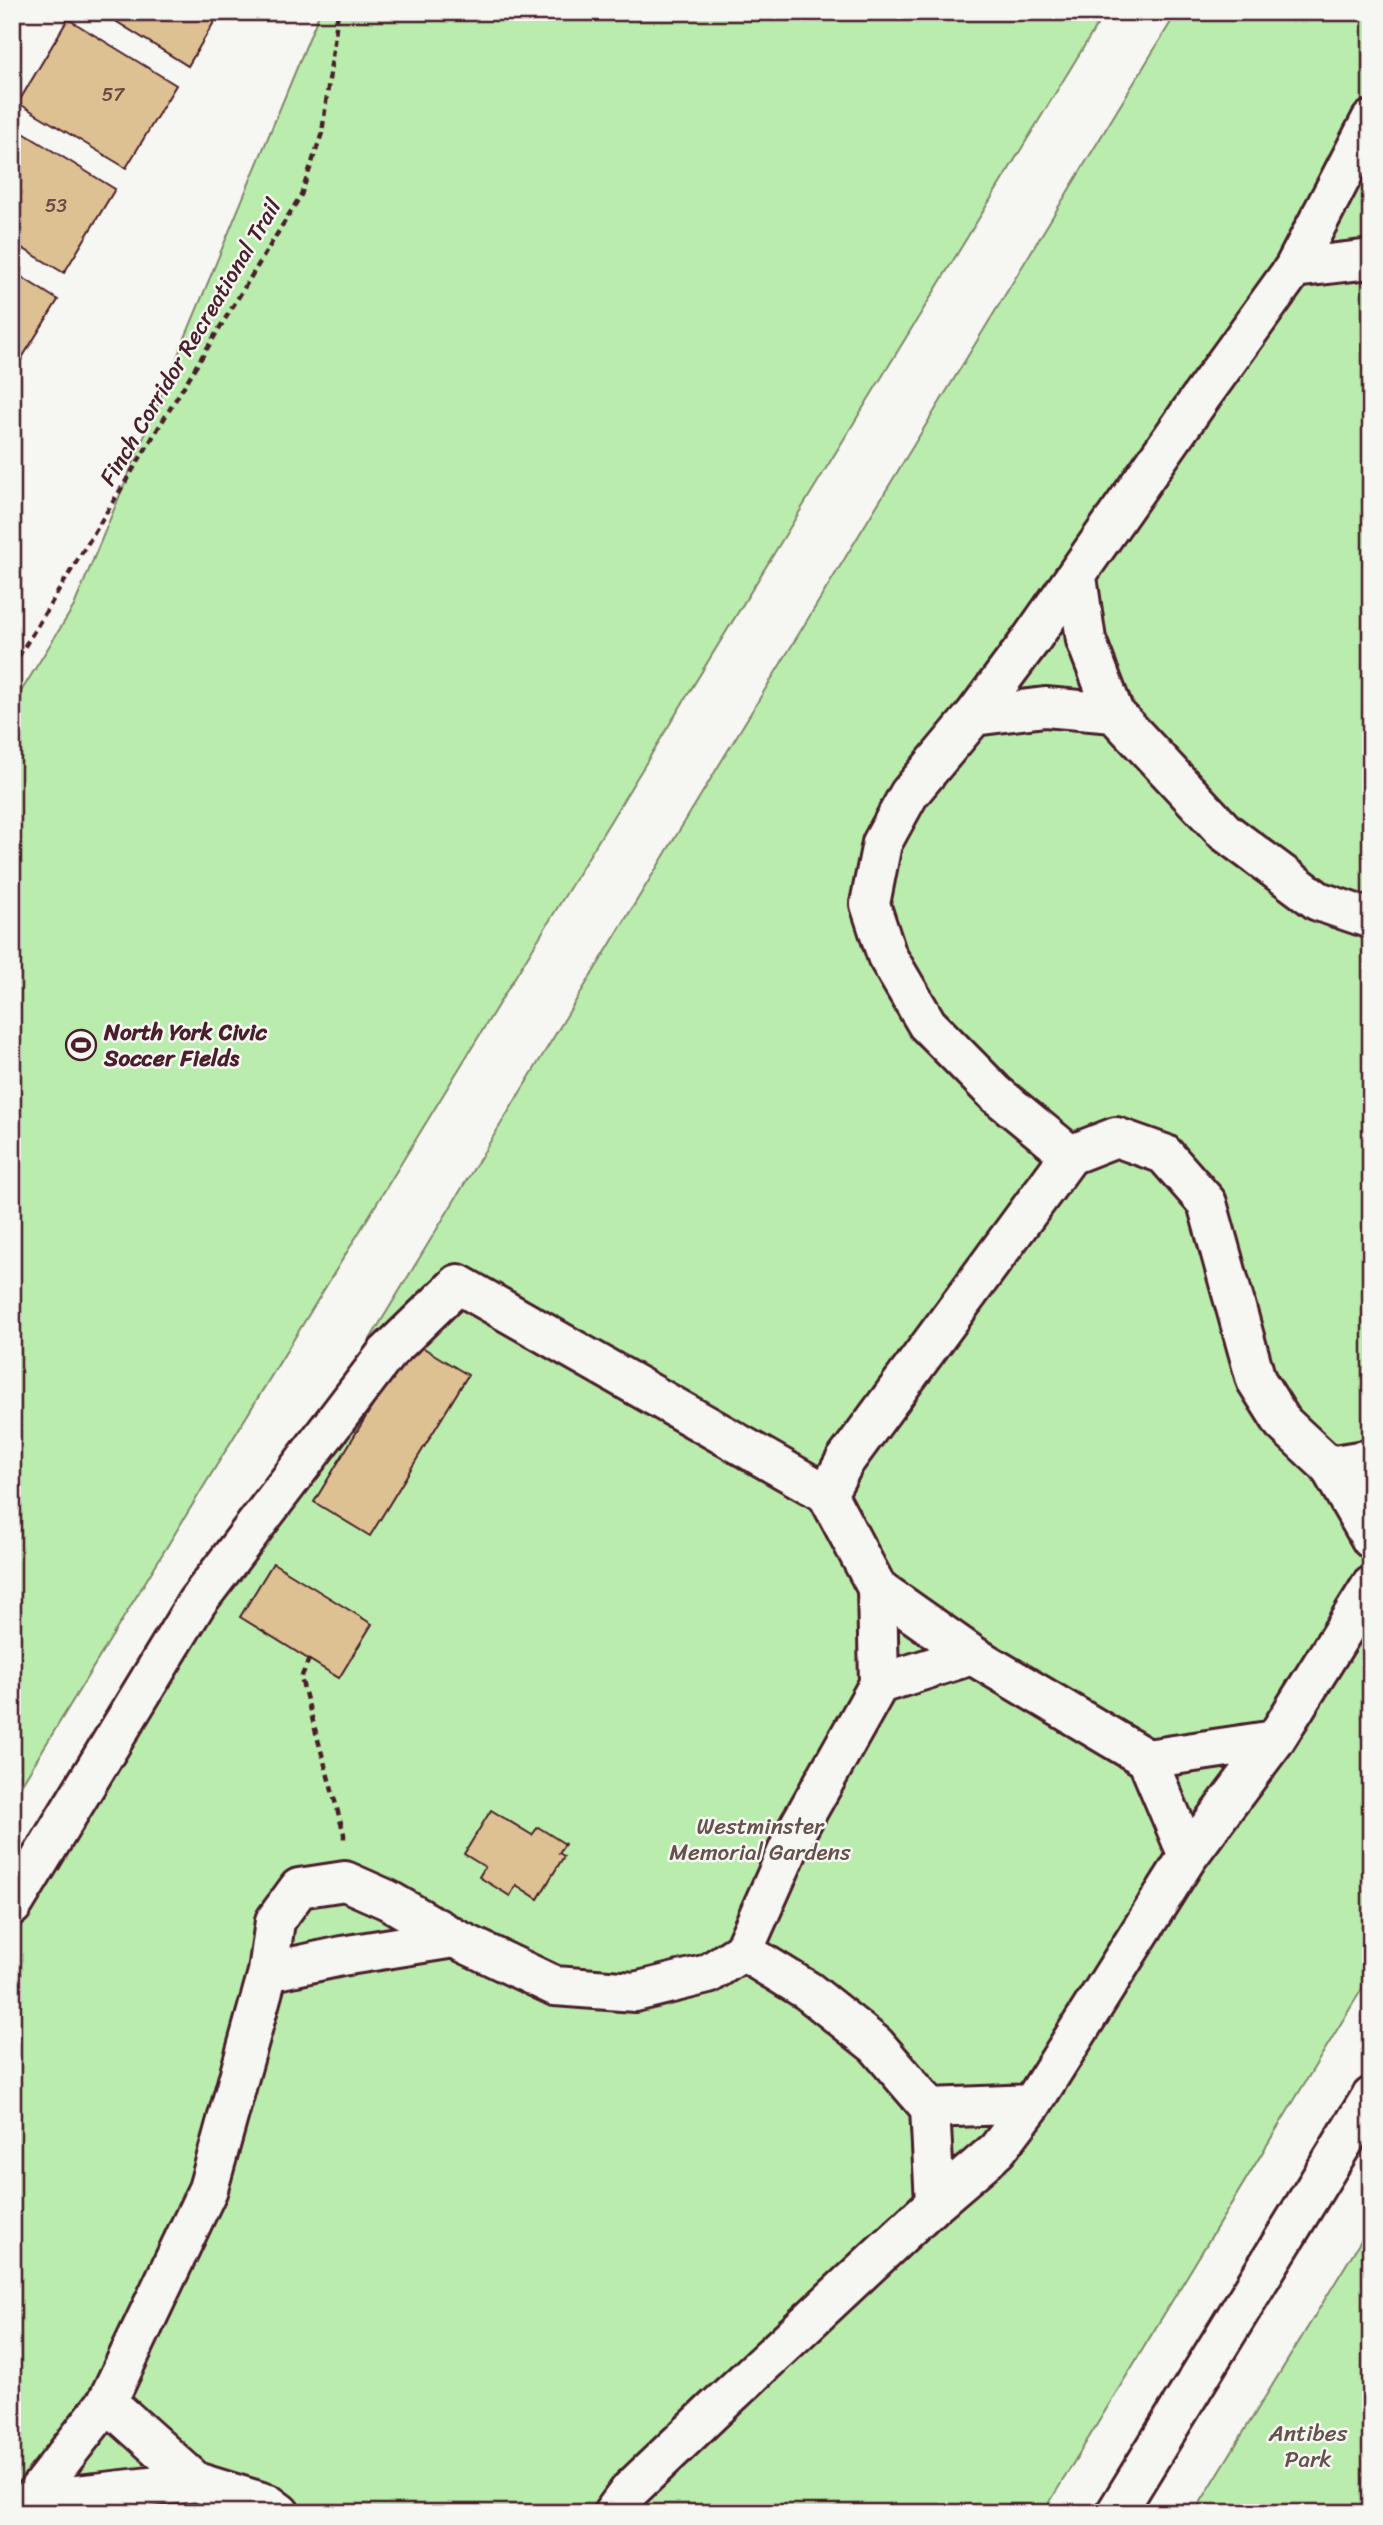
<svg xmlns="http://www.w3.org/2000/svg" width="1383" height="2525" font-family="Sriracha,sans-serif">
<rect width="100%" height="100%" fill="#f6f6f2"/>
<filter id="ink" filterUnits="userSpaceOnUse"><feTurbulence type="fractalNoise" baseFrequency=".0143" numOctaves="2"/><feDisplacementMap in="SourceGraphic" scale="14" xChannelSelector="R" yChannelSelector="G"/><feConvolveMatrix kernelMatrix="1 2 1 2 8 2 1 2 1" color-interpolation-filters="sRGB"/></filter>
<g filter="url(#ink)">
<path fill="#baedad" stroke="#82866c" stroke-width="2" d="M 320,12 L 1105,12 L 12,1800 L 12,706 L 74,606 Z
M 1177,12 L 1371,12 L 1371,1974 L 1043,2513 L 12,2513 L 12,1928 Z
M 1371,2224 L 1371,2513 L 1194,2513 Z"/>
<path fill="#dec192" stroke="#4a1f2b" stroke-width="2" d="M 101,12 L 220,12 L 188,66 Z
M 68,19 L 176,85 L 126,168 L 18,103 Z
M 12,126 L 115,189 L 64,273 L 12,242 Z
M 12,271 L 58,300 L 12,374 Z
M 412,1341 L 468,1375 L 370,1536 L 314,1502 Z
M 273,1563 L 372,1624 L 339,1678 L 240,1617 Z
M 491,1810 L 532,1835 L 538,1827 L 565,1844 L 559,1853 L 564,1856 L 538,1899 L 516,1885 L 510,1896 L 479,1877 L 485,1867 L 464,1854 Z"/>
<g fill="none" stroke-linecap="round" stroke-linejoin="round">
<g stroke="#4a1f2b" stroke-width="44">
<path id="minor" d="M 1371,120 L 1294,268 L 1201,397 L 1030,641 L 974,716 L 909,794 L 882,843 L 870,904 L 887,956 L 927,1024 L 996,1094 L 1070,1155 L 1116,1137 L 1164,1154 L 1207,1203 L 1256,1380 L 1283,1423 L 1329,1466 L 1371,1539
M 1294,268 L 1371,259
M 1077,577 L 1086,640 L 1114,713 L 1225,832 L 1318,901 L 1371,919
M 974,716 L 1045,707 L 1114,713
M 1329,1466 L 1371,1459
M 877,1588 L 972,1655 L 1147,1759 L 1275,1740
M 879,1684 L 972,1655
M 1147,1759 L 1188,1856
M 12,1906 L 197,1602 L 386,1354 L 458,1284 L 827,1494
M 743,1951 L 808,1991 L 876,2045 L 930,2108 L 935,2203
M 268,1972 L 342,1956 L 454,1938
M 930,2108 L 1032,2104
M 107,2402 L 196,2482 L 268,2504 L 280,2513
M 31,2500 L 196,2482
M 13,2513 L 31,2500 L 107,2402 L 208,2189 L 268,1972 L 275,1921 L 299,1888 L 345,1881 L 388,1900 L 454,1938 L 555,1986 L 635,1992 L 708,1974 L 743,1951 L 797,1830 L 879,1684 L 877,1588 L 827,1494 L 845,1461 L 1070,1155
M 613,2513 L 630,2490 L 715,2409 L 935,2203 L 997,2150 L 1032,2104 L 1188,1856 L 1275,1740 L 1371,1586
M 1116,2513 L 1371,2097"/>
</g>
<path stroke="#4a1f2b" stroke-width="4.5" stroke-dasharray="7 5" stroke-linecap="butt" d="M 12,667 L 301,195 L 322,133 L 338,12
M 309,1659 L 301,1678 L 344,1834 L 344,1841"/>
<use href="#minor" stroke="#f6f6f2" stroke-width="38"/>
</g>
</g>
<defs>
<g id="stadium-ring" transform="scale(1.575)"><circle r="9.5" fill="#f6f6f2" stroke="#4a1f2b" stroke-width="1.5"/><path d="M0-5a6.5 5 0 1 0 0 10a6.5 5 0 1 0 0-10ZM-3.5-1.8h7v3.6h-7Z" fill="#4a1f2b"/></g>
</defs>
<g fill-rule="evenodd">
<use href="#stadium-ring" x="81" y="1045"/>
</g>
<g text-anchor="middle" stroke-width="5" stroke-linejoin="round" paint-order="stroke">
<g font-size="19" fill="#6f4845">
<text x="113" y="101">57</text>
<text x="56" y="212">53</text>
</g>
<g font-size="23" fill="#4a1f2b" stroke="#f6f6f2">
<text transform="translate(190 342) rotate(-59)" y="8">Finch Corridor Recreational Trail</text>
</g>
<g font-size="23" font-weight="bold" fill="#4a1f2b" stroke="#f6f6f2" text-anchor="start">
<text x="104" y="1040">North York Civic<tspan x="104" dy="26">Soccer Fields</tspan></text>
</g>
<g font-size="23" fill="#66524c" stroke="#f6f6f2">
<text x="760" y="1834">Westminster<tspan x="760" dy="26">Memorial Gardens</tspan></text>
<text x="1308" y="2441">Antibes<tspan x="1308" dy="26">Park</tspan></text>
</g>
</g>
<rect width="1383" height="2525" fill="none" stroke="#f6f6f2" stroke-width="42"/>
<rect x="21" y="21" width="1341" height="2483" fill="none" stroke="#4a1f2b" stroke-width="2.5" filter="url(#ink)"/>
</svg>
